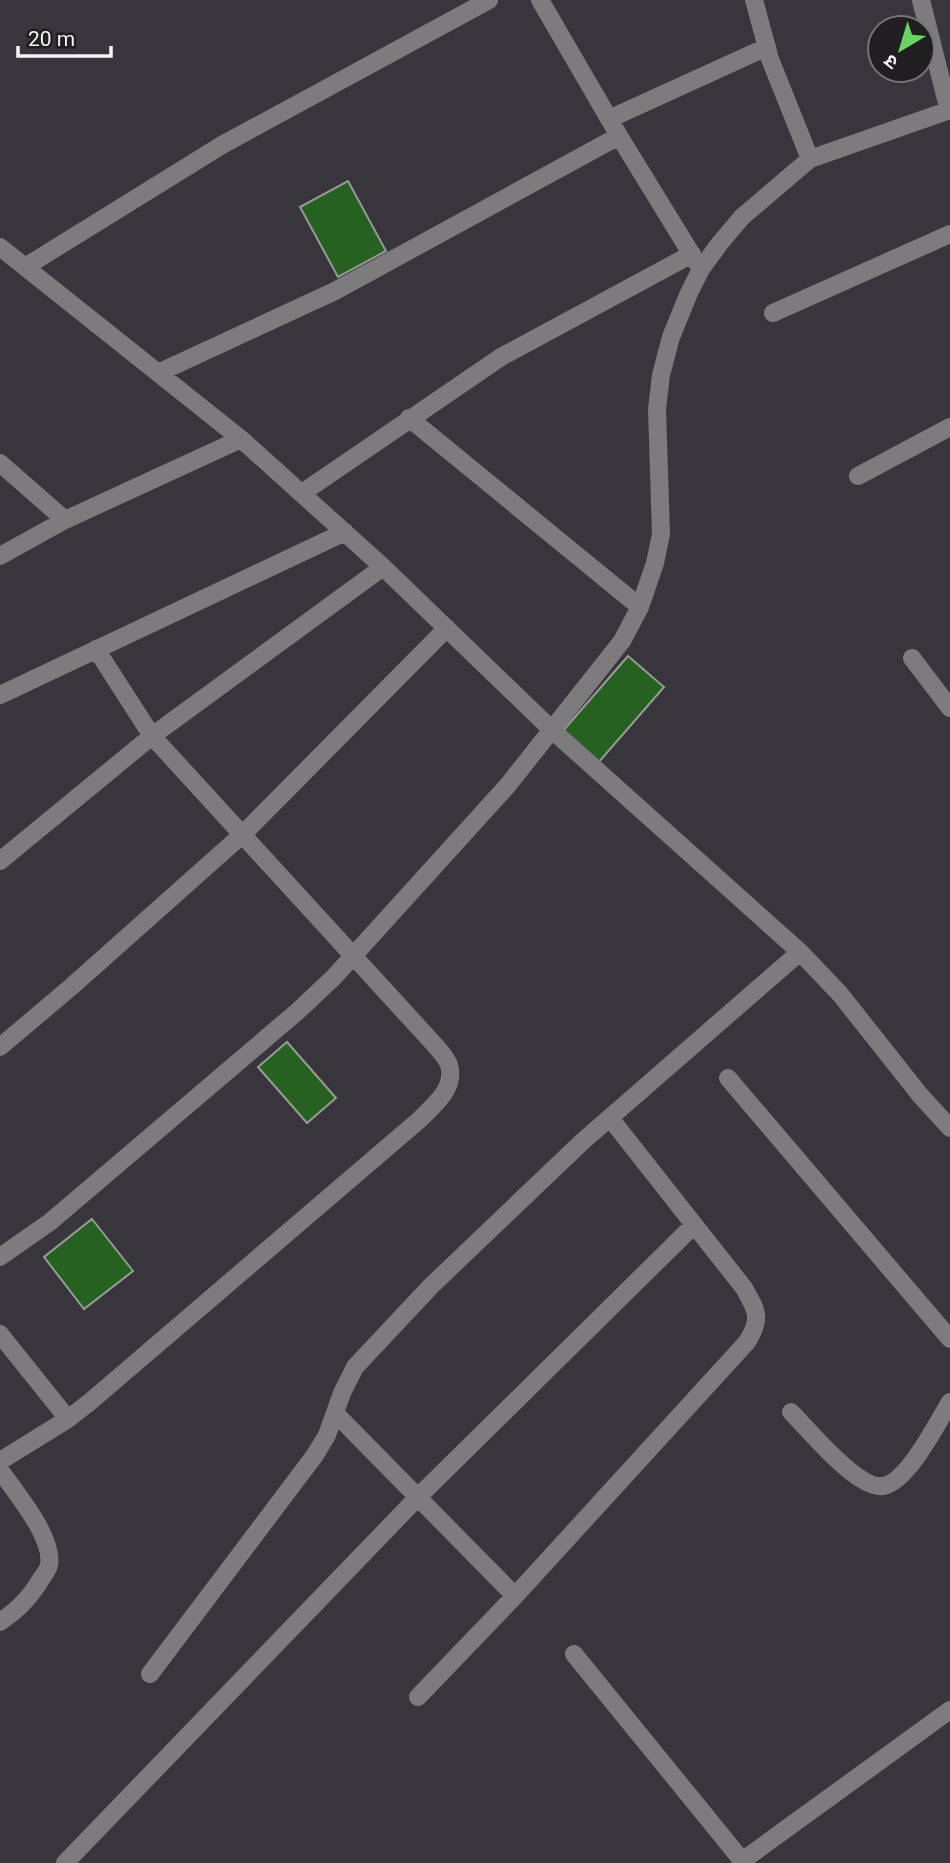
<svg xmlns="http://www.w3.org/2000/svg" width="950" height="1863" font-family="Roboto,'Noto Sans Devanagari',sans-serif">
<rect width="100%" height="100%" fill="#39353c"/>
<path fill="#266122" stroke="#969c95" stroke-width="2" d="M 348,181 L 386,251 L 338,277 L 300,207 Z
M 628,656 L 664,687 L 598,763 L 562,732 Z
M 287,1042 L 336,1098 L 307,1123 L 258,1067 Z
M 92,1219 L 133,1271 L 84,1309 L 44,1257 Z"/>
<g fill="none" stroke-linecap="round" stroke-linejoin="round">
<path stroke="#7e7b7f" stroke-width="18" d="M 540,0 L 619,136 L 697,263
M 754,0 L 770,59 L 810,159
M 921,0 L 949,111
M 609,119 L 767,47
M 0,247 L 241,439 L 383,567 L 552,730 L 800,952 L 840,994 L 920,1095 L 950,1128
M 25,267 L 222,145 L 489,0
M 773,313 L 950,234
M 158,373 L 335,291 L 619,136
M 409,418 L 640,607
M 0,463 L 65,520
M 858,476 L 950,427
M 302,493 L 501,357 L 692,254
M 0,556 L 65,520 L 241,439
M 912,658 L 950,708
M 0,695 L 345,532
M 0,861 L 152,736 L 383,567
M 0,1047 L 71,987 L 243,834 L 447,628
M 728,1078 L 950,1339
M 0,1257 L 50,1222 L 298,1011 L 334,977 L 508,785 L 622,641 L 640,607 L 655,563 L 661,534 L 657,409 L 661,375 L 671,337 L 689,293 L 701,269 L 720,243 L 742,217 L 810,159 L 950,110
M 0,1334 L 68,1419
M 791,1412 C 809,1430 858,1490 883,1486 C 907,1483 938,1422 950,1402
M 335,1413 L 515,1596
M 0,1461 L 68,1419 L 91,1401 L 418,1121 C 433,1106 456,1089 449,1065 C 447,1058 438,1049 433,1043 L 152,736 L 96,649
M 0,1470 C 15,1492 54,1537 49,1565 C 48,1571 41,1578 38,1584 C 28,1600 15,1612 0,1622
M 574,1654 L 744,1863
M 150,1674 L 315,1455 L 327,1435 L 342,1393 L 355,1367 L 431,1286 L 583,1141 L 800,952
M 418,1697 L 515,1596 L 747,1342 C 762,1318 757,1311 744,1288 L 610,1118
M 742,1861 L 950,1710
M 65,1863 L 418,1497 L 694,1225"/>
</g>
<g transform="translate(901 49) rotate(218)"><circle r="33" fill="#201e20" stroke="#767376" stroke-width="2"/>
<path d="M0-5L12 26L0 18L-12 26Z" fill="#6bd362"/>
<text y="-10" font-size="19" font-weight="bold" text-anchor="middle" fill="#f6f3f7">उ</text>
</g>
<path d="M18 46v10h93v-10" fill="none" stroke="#f6f3f7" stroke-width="3.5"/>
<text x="28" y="46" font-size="21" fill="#f6f3f7" stroke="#201e20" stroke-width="5" paint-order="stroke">20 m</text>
</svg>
